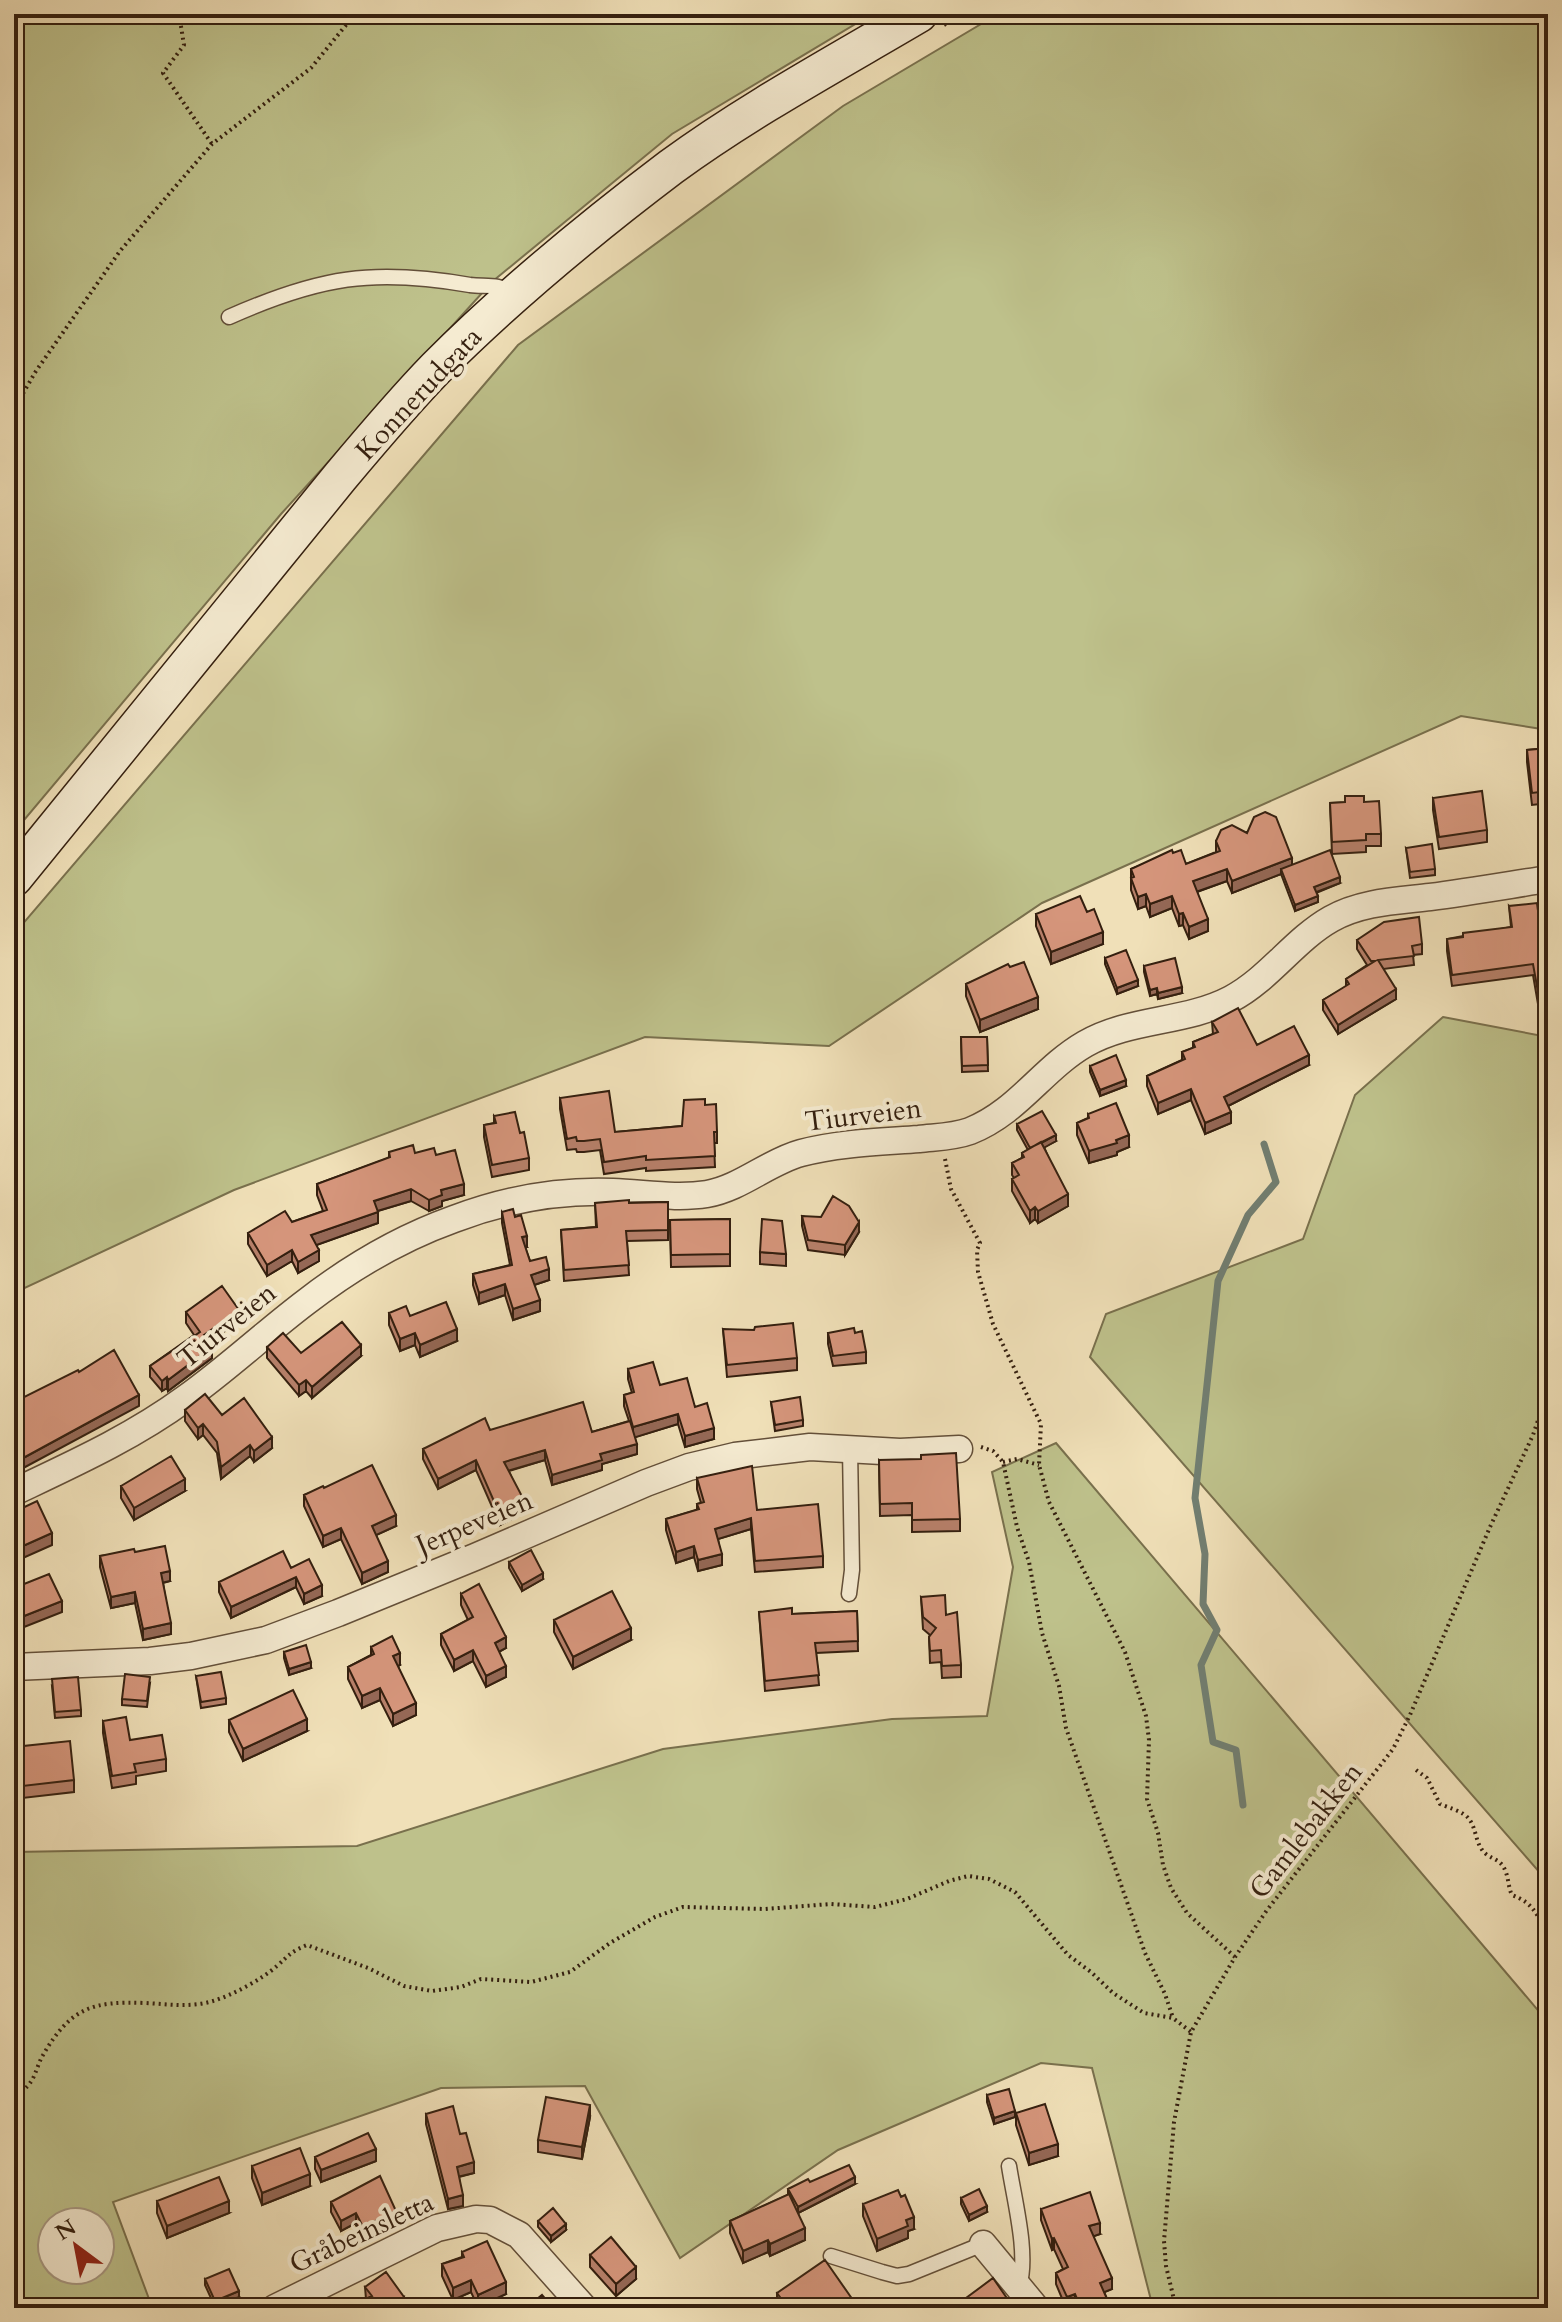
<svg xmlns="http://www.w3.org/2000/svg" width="1562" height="2322" font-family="Cardo,serif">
<rect width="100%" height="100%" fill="#f0e0b8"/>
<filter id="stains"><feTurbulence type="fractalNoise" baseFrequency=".0025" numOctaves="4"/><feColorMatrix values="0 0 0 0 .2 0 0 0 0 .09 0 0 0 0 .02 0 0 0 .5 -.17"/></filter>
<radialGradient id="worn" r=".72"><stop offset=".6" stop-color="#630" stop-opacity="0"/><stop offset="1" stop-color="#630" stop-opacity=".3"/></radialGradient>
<path fill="#bec18b" stroke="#79704d" stroke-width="2" fill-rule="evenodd" d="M 14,14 L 872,14 L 672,134 L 493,281 L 281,514 L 14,832 Z
M 998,14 L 1548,14 L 1548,730 L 1461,716 L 1042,903 L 829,1046 L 645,1037 L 234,1190 L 14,1293 L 14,934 L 518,345 L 843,106 Z
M 1443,1017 L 1548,1037 L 1548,1882 L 1090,1357 L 1106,1314 L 1303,1239 L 1355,1095 Z
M 1056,1443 L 1548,2022 L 1548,2308 L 1153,2308 L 1092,2068 L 1041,2063 L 838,2150 L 680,2258 L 585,2086 L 441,2088 L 113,2202 L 152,2307 L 14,2308 L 14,1852 L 357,1846 L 663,1749 L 892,1719 L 987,1716 L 1013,1567 L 992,1472 ZM 52,2222 L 100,2222 L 100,2270 L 52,2270 Z"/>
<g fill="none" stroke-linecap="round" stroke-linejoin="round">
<path stroke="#717e71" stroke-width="7" d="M 1243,1805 L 1236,1750 L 1213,1742 L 1201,1665 L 1217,1630 L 1203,1604 L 1205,1554 L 1195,1498 L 1218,1281 L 1248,1215 L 1276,1182 L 1264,1144"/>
<g stroke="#634f39" stroke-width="17">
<path id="lane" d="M 229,317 C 319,277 373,268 470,285 C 485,287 499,283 511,293
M 849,1594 L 852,1570 L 850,1448
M 1009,2166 C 1014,2199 1029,2255 1019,2286
M 831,2256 L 882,2272 L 897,2276 L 909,2274 L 983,2244"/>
</g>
<g stroke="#634f39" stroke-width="29">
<path id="street" d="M 14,1492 C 73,1464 133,1437 186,1398 C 228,1368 265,1333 306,1302 C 350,1268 401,1238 454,1219 C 504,1200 560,1190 613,1192 C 644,1193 676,1199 707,1194 C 741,1188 768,1162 801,1153 C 839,1143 880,1142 919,1139 C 936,1137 954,1137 970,1131 C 1018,1112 1042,1069 1085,1044 C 1130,1018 1185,1023 1231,999 C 1269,979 1294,940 1331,919 C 1361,902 1396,901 1430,897 C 1469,892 1509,885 1548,879
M 14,1667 L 150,1661 L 191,1656 L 266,1640 L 338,1613 L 475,1557 L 646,1483 L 689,1467 L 735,1456 L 810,1447 L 900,1452 L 959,1449
M 983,2244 L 1036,2308
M 275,2308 L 437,2228 L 476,2219 L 490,2220 L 519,2235 L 584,2308"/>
</g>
<g stroke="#341f0f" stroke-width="39">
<path id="secondary" d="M 14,878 L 340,477 C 371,440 402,403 436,368 C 508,296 589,229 671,167 C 749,110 836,63 919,14"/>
</g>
<path stroke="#341f0f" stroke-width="4" stroke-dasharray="2 4" stroke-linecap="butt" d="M 179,14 L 184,45 L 163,73 L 212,144
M 944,25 L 963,14
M 14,409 L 36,371 L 120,251 L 212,144 L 311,68 L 355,14
M 945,1159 L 951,1189 L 980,1243 L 977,1250 L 978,1272 L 993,1324 L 1041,1424 L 1039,1465 L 1049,1502 L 1125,1652 L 1146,1716 L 1149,1740 L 1147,1799 L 1158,1833 L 1163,1865 L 1171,1888 L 1187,1913 L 1235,1957
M 981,1447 L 993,1451 L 1003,1462 L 1017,1527 L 1029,1562 L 1042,1633 L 1059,1686 L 1066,1728 L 1145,1953 L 1165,1994 L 1173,2018
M 1003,1462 L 1017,1459 L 1039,1465
M 1416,1770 L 1427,1778 L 1440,1804 C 1449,1808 1463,1811 1469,1819 C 1477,1829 1475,1845 1486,1854 C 1494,1860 1501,1860 1505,1870 C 1509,1879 1508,1887 1512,1895 C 1535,1904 1533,1912 1548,1930
M 14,2101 C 18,2093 25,2090 30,2083 C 36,2075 38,2063 43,2055 C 71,2007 93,2001 145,2003 C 168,2004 190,2008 213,2001 C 233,1995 262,1979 277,1966 C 289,1955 292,1951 307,1945 L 368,1968 L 404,1986 L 432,1991 L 461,1987 L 481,1979 L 531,1982 L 570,1972 L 610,1943 L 655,1917 L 683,1907 L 765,1909 L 831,1904 L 875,1907 L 907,1899 L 949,1881 L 968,1876 L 989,1879 L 1015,1892 L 1068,1955 L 1091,1972 L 1113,1993 L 1144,2013 L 1173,2018 L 1191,2032
M 1176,2308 L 1166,2266 L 1164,2241 L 1174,2122 L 1191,2032 L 1235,1957 L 1267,1910 L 1393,1749 L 1410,1715 L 1490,1527 L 1533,1435 L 1548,1391"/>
<use href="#lane" stroke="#f5ebd1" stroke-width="14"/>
<use href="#street" stroke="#f5ebd1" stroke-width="26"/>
<use href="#secondary" stroke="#f5ebd1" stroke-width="36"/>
</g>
<path fill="#b7806a" stroke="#341f0f" stroke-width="2" d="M 1548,748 L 1548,803 L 1532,805 L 1527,762 L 1527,750 Z
M 1433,798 L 1487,830 L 1487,842 L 1439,849 L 1433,810 Z
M 1364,802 L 1381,834 L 1381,846 L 1366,846 L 1366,852 L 1332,854 L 1330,803 Z
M 1216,841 L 1292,865 L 1340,883 L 1316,893 L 1318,902 L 1295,911 L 1281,874 L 1232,893 L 1227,881 L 1197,892 L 1208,931 L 1189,939 L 1183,925 L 1179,926 L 1172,908 L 1150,917 L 1146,906 L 1138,909 L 1131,890 L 1131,869 L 1173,853 L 1186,864 L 1216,852 Z
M 1406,848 L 1435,869 L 1435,875 L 1410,878 Z
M 1509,906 L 1542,942 L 1548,942 L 1548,1009 L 1542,1010 L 1541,1003 L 1538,1004 L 1533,975 L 1452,986 L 1447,951 L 1447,939 L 1511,927 Z
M 1087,912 L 1103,944 L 1051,964 L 1036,926 L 1036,914 Z
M 1357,940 L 1422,944 L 1422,954 L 1413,955 L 1414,965 L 1383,969 L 1396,999 L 1338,1034 L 1323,1010 L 1323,1000 L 1346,987 L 1346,979 L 1367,965 L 1357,949 Z
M 1105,958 L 1138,986 L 1117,994 L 1105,964 Z
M 1144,966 L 1182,993 L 1158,999 L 1157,994 L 1150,996 L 1144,972 Z
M 1010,967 L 1038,1009 L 980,1032 L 966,996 L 966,984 Z
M 1212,1022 L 1257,1045 L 1309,1065 L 1228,1106 L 1231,1123 L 1205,1134 L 1191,1100 L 1158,1114 L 1147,1086 L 1147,1076 L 1182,1060 L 1182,1052 L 1193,1048 L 1193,1042 L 1213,1034 Z
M 961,1037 L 987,1037 L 988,1071 L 962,1072 Z
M 1090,1066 L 1126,1086 L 1100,1096 L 1090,1072 Z
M 560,1098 L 615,1132 L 682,1126 L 705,1105 L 717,1132 L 717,1143 L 714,1143 L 715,1167 L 646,1171 L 646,1168 L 604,1174 L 600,1150 L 584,1152 L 577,1152 L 576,1149 L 567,1150 L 560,1109 Z
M 1088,1114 L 1129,1147 L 1117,1152 L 1117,1155 L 1089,1163 L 1077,1135 L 1077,1123 L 1088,1118 Z
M 494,1116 L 529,1158 L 529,1170 L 492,1177 L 484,1137 L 484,1125 L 494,1123 Z
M 1017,1124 L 1056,1141 L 1044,1147 L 1068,1206 L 1038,1223 L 1035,1219 L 1030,1223 L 1012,1191 L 1012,1179 L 1014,1178 L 1012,1175 L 1012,1163 L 1022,1158 L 1022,1153 L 1028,1150 L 1017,1130 Z
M 389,1152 L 436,1155 L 464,1195 L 442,1201 L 442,1206 L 429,1211 L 411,1201 L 378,1211 L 378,1223 L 316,1245 L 319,1261 L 298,1273 L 292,1261 L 267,1276 L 248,1244 L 248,1233 L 292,1222 L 323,1211 L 317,1195 L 317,1184 L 389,1158 Z
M 668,1202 L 668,1240 L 627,1241 L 629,1275 L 564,1281 L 561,1230 L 596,1227 L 595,1203 Z
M 502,1212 L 527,1247 L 525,1247 L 530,1261 L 549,1280 L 534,1285 L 540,1311 L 513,1320 L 505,1295 L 479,1304 L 473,1285 L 473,1274 L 510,1265 L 502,1223 Z
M 802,1216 L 859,1232 L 845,1255 L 808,1250 L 802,1226 Z
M 730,1219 L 730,1266 L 671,1267 L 670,1220 Z
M 760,1252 L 786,1254 L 786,1266 L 760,1264 Z
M 186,1312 L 239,1321 L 209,1342 L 212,1358 L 168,1391 L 167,1388 L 162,1391 L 150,1377 L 150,1366 L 194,1335 L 186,1323 Z
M 389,1313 L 410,1316 L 457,1341 L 420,1357 L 415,1345 L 400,1351 L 389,1325 Z
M 723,1329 L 797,1358 L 797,1370 L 727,1377 Z
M 828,1333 L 855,1333 L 866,1352 L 866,1363 L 833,1366 L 828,1344 Z
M 267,1347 L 301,1353 L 361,1356 L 312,1398 L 306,1391 L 299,1396 L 267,1358 Z
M 628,1369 L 660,1385 L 695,1407 L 714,1439 L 685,1447 L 678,1424 L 635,1437 L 637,1454 L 602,1464 L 602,1470 L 552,1485 L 545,1460 L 509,1471 L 525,1512 L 500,1525 L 476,1470 L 438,1489 L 423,1459 L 423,1449 L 490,1430 L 592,1432 L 629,1421 L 624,1406 L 624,1395 L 632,1393 L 628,1379 Z
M 771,1402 L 803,1420 L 803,1426 L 775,1431 Z
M 185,1410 L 222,1415 L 272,1448 L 254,1462 L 250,1456 L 221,1479 L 217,1453 L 203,1435 L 198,1439 L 185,1421 Z
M 879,1460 L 960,1519 L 960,1531 L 912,1532 L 912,1515 L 880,1516 Z
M 697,1478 L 757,1510 L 823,1556 L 823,1567 L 755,1572 L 751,1529 L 718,1539 L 722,1565 L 698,1571 L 694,1557 L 676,1563 L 666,1530 L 666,1519 L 697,1510 L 697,1504 L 701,1503 L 697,1489 Z
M 121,1486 L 185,1491 L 134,1520 L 121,1498 Z
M 324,1488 L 396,1526 L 376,1535 L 388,1572 L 362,1584 L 341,1539 L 323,1547 L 304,1506 L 304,1495 Z
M 135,1552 L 170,1581 L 163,1583 L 171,1634 L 143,1640 L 135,1603 L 111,1608 L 100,1567 L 100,1556 Z
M 509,1562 L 543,1579 L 522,1591 L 509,1568 Z
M 291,1568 L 322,1596 L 304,1604 L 296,1587 L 231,1618 L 219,1592 L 219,1582 Z
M 461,1594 L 506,1648 L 499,1652 L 506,1677 L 486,1687 L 473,1661 L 454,1671 L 441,1645 L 441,1634 L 468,1620 L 461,1605 Z
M 921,1597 L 946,1615 L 961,1665 L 961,1677 L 942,1678 L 941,1662 L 930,1663 L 929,1637 L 930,1635 L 923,1629 Z
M 857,1611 L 858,1651 L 816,1653 L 819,1685 L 765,1691 L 759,1612 L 792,1614 Z
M 554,1620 L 631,1640 L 573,1669 L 554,1632 Z
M 371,1647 L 400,1665 L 398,1666 L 416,1715 L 393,1726 L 380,1700 L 362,1708 L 348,1679 L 348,1667 L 371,1655 Z
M 284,1652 L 311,1668 L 289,1675 L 284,1658 Z
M 196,1676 L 226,1698 L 226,1704 L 201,1708 Z
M 150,1683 L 147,1707 L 122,1705 L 122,1699 Z
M 52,1686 L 81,1710 L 81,1716 L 55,1718 Z
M 229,1720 L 307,1731 L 243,1761 L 229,1732 Z
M 103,1721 L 130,1740 L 166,1759 L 166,1771 L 136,1776 L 136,1784 L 112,1788 L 103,1733 Z
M 14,1747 L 74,1780 L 74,1792 L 14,1799 Z
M 987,2095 L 1015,2117 L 994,2124 L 987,2102 Z
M 1016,2113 L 1058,2156 L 1029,2165 L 1016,2125 Z
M 426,2114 L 460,2134 L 474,2173 L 459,2177 L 463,2206 L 448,2209 L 426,2124 Z
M 590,2117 L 582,2159 L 538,2152 L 538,2140 Z
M 315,2157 L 376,2161 L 321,2182 L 315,2169 Z
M 252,2166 L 310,2186 L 262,2205 L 252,2178 Z
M 810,2182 L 855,2184 L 798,2213 L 805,2240 L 770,2256 L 768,2252 L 743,2263 L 730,2233 L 730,2221 L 788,2195 L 788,2189 Z
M 961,2198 L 987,2212 L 969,2221 L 961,2204 Z
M 157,2201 L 229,2213 L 167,2238 L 157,2213 Z
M 331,2202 L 396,2221 L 363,2237 L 356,2223 L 341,2231 L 331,2212 Z
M 863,2204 L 914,2229 L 908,2231 L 908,2238 L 877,2251 L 863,2216 Z
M 1041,2209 L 1100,2234 L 1093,2236 L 1112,2289 L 1104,2292 L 1111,2308 L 1076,2308 L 1075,2305 L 1066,2308 L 1056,2284 L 1056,2273 L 1063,2269 L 1054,2249 L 1052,2250 L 1041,2220 Z
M 538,2221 L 566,2230 L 551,2242 L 538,2227 Z
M 462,2252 L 506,2294 L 478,2307 L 471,2292 L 453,2300 L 442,2276 L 442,2264 L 462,2257 Z
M 590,2255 L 636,2279 L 616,2296 L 590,2267 Z
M 205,2279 L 239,2297 L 215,2307 L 205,2285 Z
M 365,2287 L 404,2308 L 366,2299 Z
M 777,2293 L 855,2308 L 779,2308 L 777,2305 Z"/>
<path fill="#956856" stroke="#341f0f" stroke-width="2" d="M 1292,858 L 1292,870 L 1281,869 L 1281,874 L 1232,893 L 1232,881 Z
M 1227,869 L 1227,881 L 1193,893 L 1193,881 Z
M 1340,877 L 1340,883 L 1314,893 L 1314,887 Z
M 1146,894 L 1146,906 L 1138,909 L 1138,897 Z
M 1172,896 L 1172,908 L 1150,917 L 1150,904 Z
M 1318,896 L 1318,902 L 1295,911 L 1295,905 Z
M 1183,913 L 1183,925 L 1179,926 L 1179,914 Z
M 1208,919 L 1208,931 L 1189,939 L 1189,927 Z
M 1103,932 L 1103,944 L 1051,964 L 1051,952 Z
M 1138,980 L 1138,986 L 1117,994 L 1117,988 Z
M 1182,987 L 1182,993 L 1158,999 L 1158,993 Z
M 1157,988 L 1157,994 L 1150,996 L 1150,990 Z
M 1396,989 L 1396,999 L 1338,1034 L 1338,1025 Z
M 1038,997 L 1038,1009 L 980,1032 L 980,1020 Z
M 1309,1055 L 1309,1065 L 1224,1108 L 1224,1097 Z
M 1126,1080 L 1126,1086 L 1100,1096 L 1100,1090 Z
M 1191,1089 L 1191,1100 L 1158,1114 L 1158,1103 Z
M 1231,1112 L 1231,1123 L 1205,1134 L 1205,1123 Z
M 1056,1135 L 1056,1141 L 1031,1155 L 1031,1149 Z
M 1129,1135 L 1129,1147 L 1117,1152 L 1117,1155 L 1089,1163 L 1089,1151 Z
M 464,1184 L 464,1195 L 442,1201 L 442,1206 L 429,1211 L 429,1200 L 441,1190 Z
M 411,1189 L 411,1201 L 374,1212 L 374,1201 Z
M 1068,1194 L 1068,1206 L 1038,1223 L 1038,1211 Z
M 1035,1207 L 1035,1219 L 1030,1223 L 1030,1211 Z
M 378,1212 L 378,1223 L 311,1247 L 311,1235 Z
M 859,1222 L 859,1232 L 845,1255 L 845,1245 Z
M 527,1236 L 527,1247 L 522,1248 L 522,1237 Z
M 292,1250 L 292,1261 L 267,1276 L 267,1265 Z
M 319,1250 L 319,1261 L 298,1273 L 298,1262 Z
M 549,1269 L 549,1280 L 531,1286 L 531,1275 Z
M 505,1284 L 505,1295 L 479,1304 L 479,1293 Z
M 540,1300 L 540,1311 L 513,1320 L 513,1309 Z
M 239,1310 L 239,1321 L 204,1346 L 204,1335 Z
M 457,1329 L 457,1341 L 420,1357 L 420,1345 Z
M 415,1333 L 415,1345 L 400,1351 L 400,1339 Z
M 361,1345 L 361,1356 L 312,1398 L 312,1387 Z
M 212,1347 L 212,1358 L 168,1391 L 168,1380 Z
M 167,1377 L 167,1388 L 162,1391 L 162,1381 Z
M 306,1380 L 306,1391 L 299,1396 L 299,1385 Z
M 139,1395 L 139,1406 L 14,1473 L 14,1463 Z
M 678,1414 L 678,1424 L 633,1438 L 633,1427 Z
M 203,1424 L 203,1435 L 198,1439 L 198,1428 Z
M 714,1428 L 714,1439 L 685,1447 L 685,1436 Z
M 272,1437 L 272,1448 L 254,1462 L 254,1451 Z
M 637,1444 L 637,1454 L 602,1464 L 602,1470 L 552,1485 L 552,1475 L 600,1454 Z
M 250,1445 L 250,1456 L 221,1479 L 221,1467 Z
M 545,1450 L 545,1460 L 504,1472 L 504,1462 Z
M 476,1460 L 476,1470 L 438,1489 L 438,1479 Z
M 185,1479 L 185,1491 L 134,1520 L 134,1508 Z
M 525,1502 L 525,1512 L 500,1525 L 500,1515 Z
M 396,1515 L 396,1526 L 372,1537 L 372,1526 Z
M 751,1518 L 751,1529 L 715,1540 L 715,1529 Z
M 341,1528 L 341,1539 L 323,1547 L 323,1536 Z
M 52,1533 L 52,1545 L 14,1562 L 14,1550 Z
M 694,1546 L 694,1557 L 676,1563 L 676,1552 Z
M 722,1554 L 722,1565 L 698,1571 L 698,1560 Z
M 388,1561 L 388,1572 L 362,1584 L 362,1573 Z
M 170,1571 L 170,1581 L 161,1583 L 161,1573 Z
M 543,1573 L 543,1579 L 522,1591 L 522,1585 Z
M 296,1577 L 296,1587 L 231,1618 L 231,1607 Z
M 322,1585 L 322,1596 L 304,1604 L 304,1594 Z
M 135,1592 L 135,1603 L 111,1608 L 111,1597 Z
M 62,1601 L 62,1612 L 14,1631 L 14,1620 Z
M 171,1623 L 171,1634 L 143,1640 L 143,1629 Z
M 631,1628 L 631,1640 L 573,1669 L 573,1657 Z
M 506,1637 L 506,1648 L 495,1654 L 495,1643 Z
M 473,1650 L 473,1661 L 454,1671 L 454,1660 Z
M 400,1653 L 400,1665 L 393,1668 L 393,1656 Z
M 311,1662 L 311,1668 L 289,1675 L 289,1669 Z
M 506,1666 L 506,1677 L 486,1687 L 486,1676 Z
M 380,1688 L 380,1700 L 362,1708 L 362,1696 Z
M 416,1703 L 416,1715 L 393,1726 L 393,1714 Z
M 307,1719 L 307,1731 L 243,1761 L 243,1749 Z
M 590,2105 L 590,2117 L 582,2159 L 582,2147 Z
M 1015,2111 L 1015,2117 L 994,2124 L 994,2118 Z
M 1058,2144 L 1058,2156 L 1029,2165 L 1029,2153 Z
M 376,2149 L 376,2161 L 321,2182 L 321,2170 Z
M 474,2162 L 474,2173 L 457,2177 L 457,2167 Z
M 310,2174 L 310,2186 L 262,2205 L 262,2193 Z
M 855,2177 L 855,2184 L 798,2213 L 798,2207 Z
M 463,2195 L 463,2206 L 448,2209 L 448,2199 Z
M 229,2201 L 229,2213 L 167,2238 L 167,2226 Z
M 987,2206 L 987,2212 L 969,2221 L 969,2215 Z
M 396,2211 L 396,2221 L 363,2237 L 363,2227 Z
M 356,2213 L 356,2223 L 341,2231 L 341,2221 Z
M 914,2217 L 914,2229 L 908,2231 L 908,2238 L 877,2251 L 877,2239 L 906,2220 Z
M 1100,2223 L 1100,2234 L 1089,2238 L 1089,2226 Z
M 566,2224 L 566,2230 L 551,2242 L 551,2236 Z
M 805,2228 L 805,2240 L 770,2256 L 770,2244 Z
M 1054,2238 L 1054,2249 L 1052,2250 L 1052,2239 Z
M 768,2240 L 768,2252 L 743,2263 L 743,2251 Z
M 636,2267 L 636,2279 L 616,2296 L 616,2284 Z
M 1112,2278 L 1112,2289 L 1100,2294 L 1100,2283 Z
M 471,2280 L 471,2292 L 453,2300 L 453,2288 Z
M 506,2282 L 506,2294 L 478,2307 L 478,2295 Z
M 239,2291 L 239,2297 L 215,2307 L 215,2301 Z
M 1075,2294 L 1075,2305 L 1067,2308 L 1067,2297 Z
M 404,2297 L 403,2308 L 388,2308 Z
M 810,2301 L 810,2308 L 800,2308 Z"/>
<path fill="#d5957b" stroke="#341f0f" stroke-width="2" d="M 1548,748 L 1548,791 L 1532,793 L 1527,750 Z
M 1482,791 L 1487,830 L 1439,837 L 1433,798 Z
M 1345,796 L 1364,796 L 1364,802 L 1379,801 L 1381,834 L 1366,834 L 1366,840 L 1332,842 L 1330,803 L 1345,802 Z
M 1265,812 L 1276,817 L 1292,858 L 1232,881 L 1227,869 L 1193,881 L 1208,919 L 1189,927 L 1183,913 L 1179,914 L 1172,896 L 1150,904 L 1146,894 L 1138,897 L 1131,878 L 1134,877 L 1131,869 L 1172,850 L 1173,853 L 1181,850 L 1186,864 L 1220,851 L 1216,841 L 1221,830 L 1232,825 L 1247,833 L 1254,817 Z
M 1432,844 L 1435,869 L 1410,872 L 1406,848 Z
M 1330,850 L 1340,877 L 1314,887 L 1318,896 L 1295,905 L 1281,869 Z
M 1080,896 L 1087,912 L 1094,909 L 1103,932 L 1051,952 L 1036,914 Z
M 1537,903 L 1542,942 L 1548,942 L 1548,998 L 1542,999 L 1541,992 L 1538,992 L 1533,964 L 1452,975 L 1447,939 L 1463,937 L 1463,933 L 1512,927 L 1509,906 Z
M 1419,917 L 1422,944 L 1412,946 L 1414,956 L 1378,960 L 1396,989 L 1338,1025 L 1323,1000 L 1349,984 L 1346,979 L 1375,961 L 1371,961 L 1357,940 L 1384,922 Z
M 1126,950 L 1138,980 L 1117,988 L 1105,958 Z
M 1175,958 L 1182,987 L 1158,993 L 1157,988 L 1150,990 L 1144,966 Z
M 1024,962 L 1038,997 L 980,1020 L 966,984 L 1008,964 L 1010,967 Z
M 1238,1008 L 1257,1045 L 1294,1026 L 1309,1055 L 1224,1097 L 1231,1112 L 1205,1123 L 1191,1089 L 1158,1103 L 1147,1076 L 1185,1059 L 1182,1052 L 1195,1047 L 1193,1042 L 1218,1032 L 1212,1022 Z
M 961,1037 L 987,1037 L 988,1065 L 962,1066 Z
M 1116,1055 L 1126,1080 L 1100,1090 L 1090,1066 Z
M 609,1091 L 615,1132 L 682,1126 L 684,1100 L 705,1099 L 705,1105 L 716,1104 L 717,1132 L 714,1132 L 715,1156 L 646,1160 L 646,1156 L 604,1162 L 600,1139 L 584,1141 L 577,1141 L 576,1137 L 567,1139 L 560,1098 Z
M 1116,1103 L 1129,1135 L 1116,1140 L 1117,1143 L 1089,1151 L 1077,1123 L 1089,1118 L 1088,1114 Z
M 1042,1111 L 1056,1135 L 1030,1148 L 1017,1124 Z
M 515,1112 L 520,1133 L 524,1132 L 529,1158 L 492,1165 L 484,1125 L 496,1123 L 494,1116 Z
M 1041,1142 L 1068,1194 L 1038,1211 L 1035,1207 L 1030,1211 L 1012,1179 L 1019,1175 L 1012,1163 L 1024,1157 L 1022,1153 Z
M 413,1145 L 415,1153 L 434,1148 L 436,1155 L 455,1150 L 464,1184 L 441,1190 L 442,1195 L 429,1200 L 411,1189 L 374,1201 L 378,1212 L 311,1235 L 319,1250 L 298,1262 L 292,1250 L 267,1265 L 248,1233 L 285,1211 L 292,1222 L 327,1210 L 317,1184 L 390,1157 L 389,1152 Z
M 833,1196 L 849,1206 L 859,1222 L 845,1245 L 808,1240 L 802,1216 L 821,1217 Z
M 629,1200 L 629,1203 L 668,1202 L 668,1230 L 626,1231 L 629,1265 L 564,1270 L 561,1230 L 597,1227 L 595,1203 Z
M 513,1209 L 515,1217 L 521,1215 L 527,1236 L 522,1237 L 530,1261 L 546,1257 L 549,1269 L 531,1275 L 540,1300 L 513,1309 L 505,1284 L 479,1293 L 473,1274 L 512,1265 L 502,1212 Z
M 730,1219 L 730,1254 L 671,1255 L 670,1220 Z
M 762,1219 L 782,1221 L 786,1254 L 760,1252 Z
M 222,1286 L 239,1310 L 204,1335 L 212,1347 L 168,1380 L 167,1377 L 162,1381 L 150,1366 L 200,1332 L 186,1312 Z
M 446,1302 L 457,1329 L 420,1345 L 415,1333 L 400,1339 L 389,1313 L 406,1306 L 410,1316 Z
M 342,1322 L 361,1345 L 312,1387 L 306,1380 L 299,1385 L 267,1347 L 283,1333 L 301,1353 Z
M 793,1323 L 797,1358 L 727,1365 L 723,1329 L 754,1330 L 755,1327 Z
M 854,1328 L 855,1333 L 862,1331 L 866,1352 L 833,1356 L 828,1333 Z
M 114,1350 L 139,1395 L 14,1463 L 14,1402 L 78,1370 L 79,1372 Z
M 653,1362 L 660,1385 L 687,1378 L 695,1407 L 707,1403 L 714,1428 L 685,1436 L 678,1414 L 633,1427 L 624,1395 L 634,1392 L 628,1369 Z
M 205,1394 L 222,1415 L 244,1398 L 272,1437 L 254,1451 L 250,1445 L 221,1467 L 217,1442 L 203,1424 L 198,1428 L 185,1410 Z
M 800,1397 L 803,1420 L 775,1425 L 771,1402 Z
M 583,1402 L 592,1432 L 630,1421 L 637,1444 L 600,1454 L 602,1460 L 552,1475 L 545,1450 L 504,1462 L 525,1502 L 500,1515 L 476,1460 L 438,1479 L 423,1449 L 485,1418 L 490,1430 Z
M 956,1453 L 960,1519 L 912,1520 L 912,1503 L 880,1504 L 879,1460 L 921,1459 L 921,1455 Z
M 171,1456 L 185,1479 L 134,1508 L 121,1486 Z
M 372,1465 L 396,1515 L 372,1526 L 388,1561 L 362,1573 L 341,1528 L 323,1536 L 304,1495 L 323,1486 L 324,1488 Z
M 752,1466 L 757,1510 L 818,1504 L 823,1556 L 755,1561 L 751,1518 L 715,1529 L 722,1554 L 698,1560 L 694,1546 L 676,1552 L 666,1519 L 699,1509 L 697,1504 L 704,1502 L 697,1478 Z
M 37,1501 L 52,1533 L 14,1550 L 14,1512 Z
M 165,1546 L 170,1571 L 161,1573 L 171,1623 L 143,1629 L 135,1592 L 111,1597 L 100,1556 L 134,1549 L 135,1552 Z
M 531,1550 L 543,1573 L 522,1585 L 509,1562 Z
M 283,1551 L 291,1568 L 309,1559 L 322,1585 L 304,1594 L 296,1577 L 231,1607 L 219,1582 Z
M 49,1574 L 62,1601 L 14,1620 L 14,1588 Z
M 479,1584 L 506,1637 L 495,1643 L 506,1666 L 486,1676 L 473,1650 L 454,1660 L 441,1634 L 473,1617 L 461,1594 Z
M 612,1591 L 631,1628 L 573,1657 L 554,1620 Z
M 945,1595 L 946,1615 L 957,1612 L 961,1665 L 942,1666 L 941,1650 L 930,1651 L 929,1637 L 936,1628 L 923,1617 L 921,1597 Z
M 792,1608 L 792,1614 L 857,1611 L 858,1641 L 815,1643 L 819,1675 L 765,1681 L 759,1612 Z
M 392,1636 L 400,1653 L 393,1656 L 416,1703 L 393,1714 L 380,1688 L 362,1696 L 348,1667 L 374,1654 L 371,1647 Z
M 306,1645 L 311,1662 L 289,1669 L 284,1652 Z
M 221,1672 L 226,1698 L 201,1702 L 196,1676 Z
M 125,1674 L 150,1677 L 147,1701 L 122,1699 Z
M 78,1677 L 81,1710 L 55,1712 L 52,1679 Z
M 293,1690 L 307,1719 L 243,1749 L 229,1720 Z
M 126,1717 L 130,1740 L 162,1735 L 166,1759 L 134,1764 L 136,1772 L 112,1776 L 103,1721 Z
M 70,1741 L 74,1780 L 14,1787 L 14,1747 Z
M 1009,2089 L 1015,2111 L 994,2118 L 987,2095 Z
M 546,2097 L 590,2105 L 582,2147 L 538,2140 Z
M 1045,2104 L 1058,2144 L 1029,2153 L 1016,2113 Z
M 453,2106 L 460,2134 L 466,2133 L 474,2162 L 457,2167 L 463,2195 L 448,2199 L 426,2114 Z
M 368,2133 L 376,2149 L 321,2170 L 315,2157 Z
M 300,2148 L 310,2174 L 262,2193 L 252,2166 Z
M 849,2165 L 855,2177 L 798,2207 L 788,2189 L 808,2179 L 810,2182 Z
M 380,2176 L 396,2211 L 363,2227 L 356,2213 L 341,2221 L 331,2202 Z
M 219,2177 L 229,2201 L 167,2226 L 157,2201 Z
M 979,2189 L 987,2206 L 969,2215 L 961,2198 Z
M 898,2190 L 901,2197 L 905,2195 L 914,2217 L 906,2220 L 908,2226 L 877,2239 L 863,2204 Z
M 1090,2192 L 1100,2223 L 1089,2226 L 1112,2278 L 1100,2283 L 1111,2308 L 1092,2308 L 1091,2305 L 1081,2308 L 1075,2294 L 1067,2297 L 1056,2273 L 1068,2267 L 1054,2238 L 1052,2239 L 1041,2209 Z
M 789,2194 L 805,2228 L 770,2244 L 768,2240 L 743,2251 L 730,2221 Z
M 553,2208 L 566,2224 L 551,2236 L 538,2221 Z
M 611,2237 L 636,2267 L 616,2284 L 590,2255 Z
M 487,2241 L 506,2282 L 478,2295 L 471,2280 L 453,2288 L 442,2264 L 464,2257 L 462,2252 Z
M 825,2260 L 855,2303 L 848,2308 L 815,2308 L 810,2301 L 800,2308 L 788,2308 L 777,2293 Z
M 229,2269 L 239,2291 L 215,2301 L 205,2279 Z
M 386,2272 L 404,2297 L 388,2308 L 346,2308 L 372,2296 L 365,2287 Z
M 993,2278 L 1011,2304 L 1006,2308 L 967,2308 L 962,2301 Z
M 542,2295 L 553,2308 L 526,2308 Z
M 658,2301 L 663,2308 L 650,2308 Z"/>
<g text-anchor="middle" stroke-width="8" stroke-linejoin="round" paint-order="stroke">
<g font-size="28" fill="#341f0f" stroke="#f5ebd1">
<text transform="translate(418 393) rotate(-47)" y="10">Konnerudgata</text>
<text transform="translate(863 1114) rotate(-7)" y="10">Tiurveien</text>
<text transform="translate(226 1325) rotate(-39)" y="10">Tiurveien</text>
<text transform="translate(474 1522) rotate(-23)" y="10">Jerpeveien</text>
<text transform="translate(1305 1830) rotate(-52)" y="10">Gamlebakken</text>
<text transform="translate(361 2232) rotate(-25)" y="10">Gråbeinsletta</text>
</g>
</g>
<rect width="1562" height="2322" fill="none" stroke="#f0e0b8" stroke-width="48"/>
<rect x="16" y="16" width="1530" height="2290" fill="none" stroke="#341f0f" stroke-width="4"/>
<rect x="24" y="24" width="1514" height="2274" fill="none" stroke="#341f0f" stroke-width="2"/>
<g transform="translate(76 2246) rotate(328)"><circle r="38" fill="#f5ebd1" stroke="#a89983" stroke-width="2"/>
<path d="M0-6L14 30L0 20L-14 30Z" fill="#8f2418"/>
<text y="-12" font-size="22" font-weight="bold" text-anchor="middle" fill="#341f0f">N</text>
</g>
<rect width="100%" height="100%" filter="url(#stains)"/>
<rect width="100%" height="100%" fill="url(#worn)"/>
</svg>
